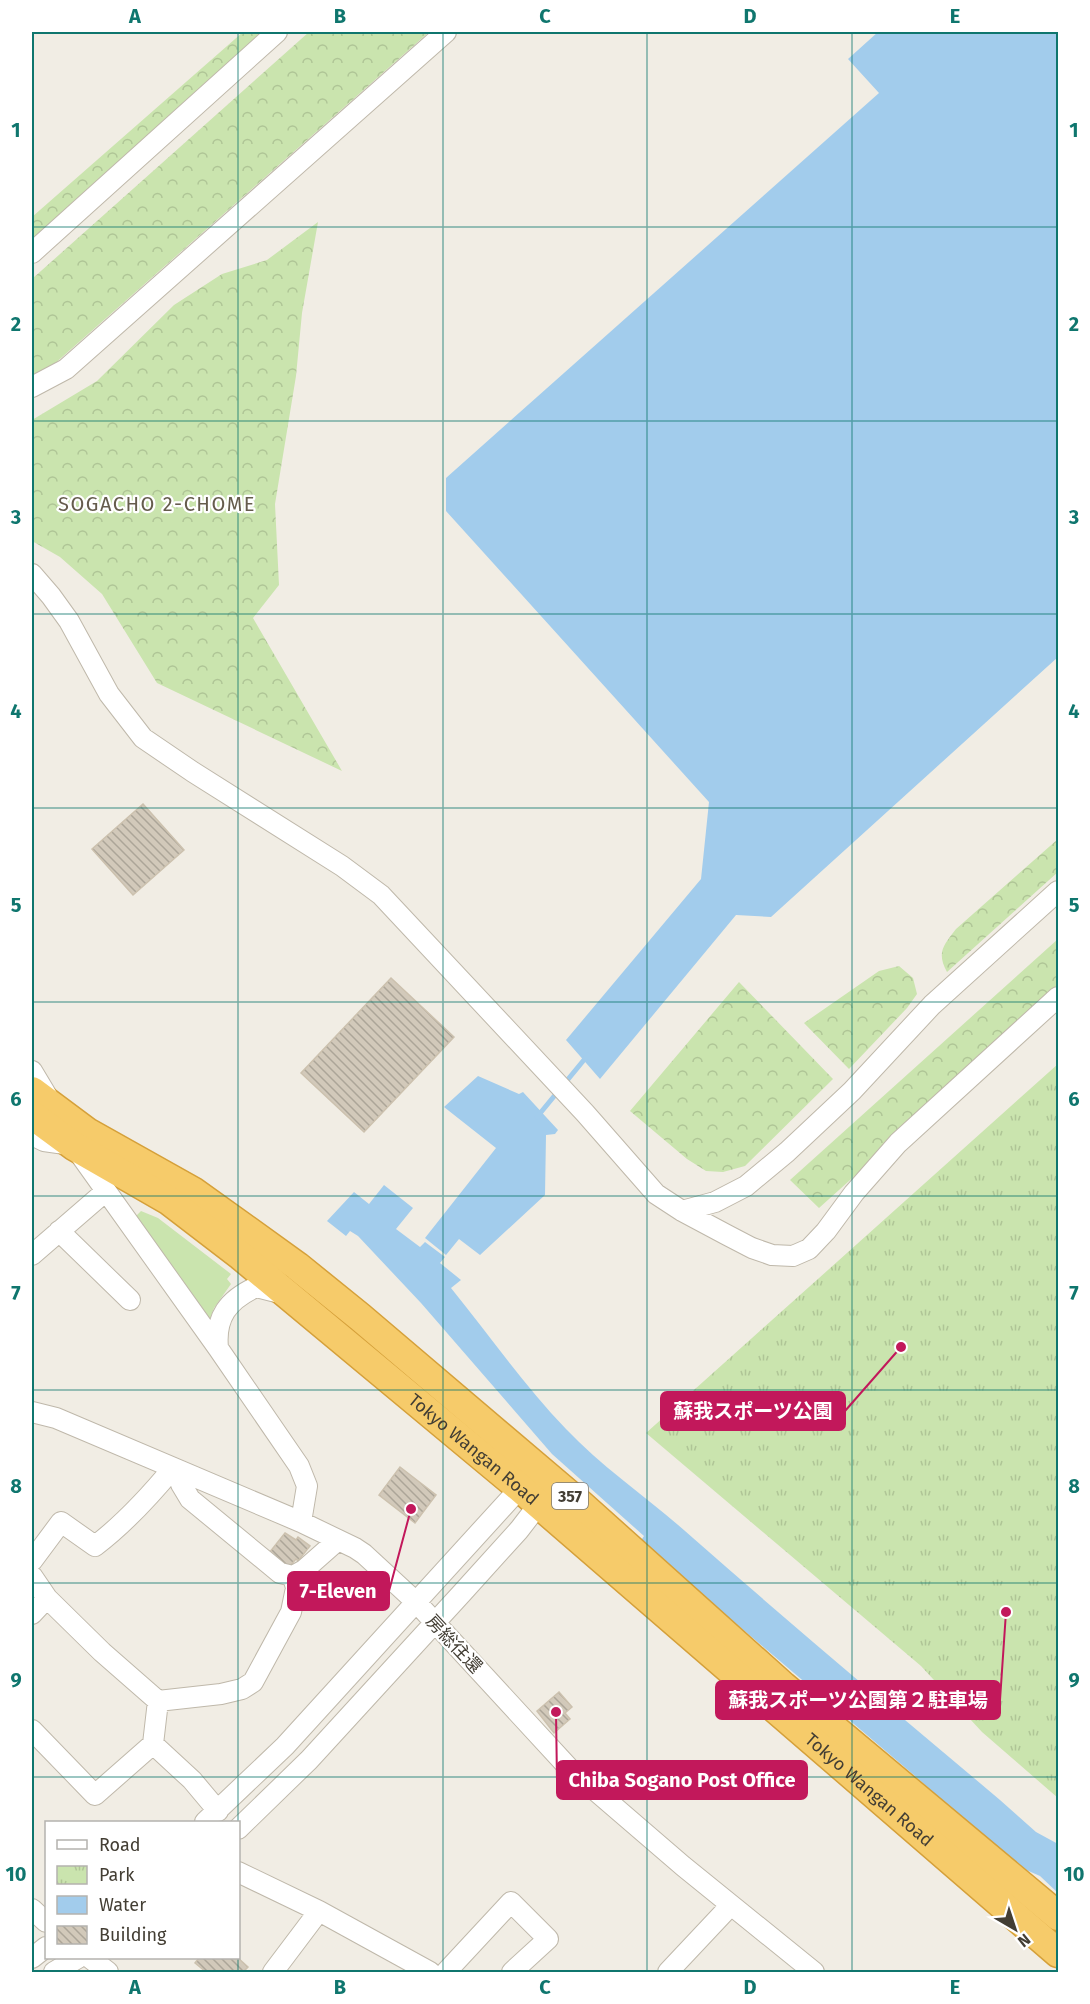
<svg xmlns="http://www.w3.org/2000/svg" width="1090" height="2004" font-family="'Fira Sans','Noto Sans JP',sans-serif">
<defs>
<pattern id="forest-crowns" width="20" height="18" patternUnits="userSpaceOnUse" patternTransform="scale(1.5)"><rect width="20" height="18" fill="#cae4ae"/><path d="M2 6a3 3 0 1 1 6 0M12 15a3 3 0 1 1 6 0" fill="none" stroke="#afc596"/></pattern>
<pattern id="park-tufts" width="24" height="20" patternUnits="userSpaceOnUse" patternTransform="scale(1.5)"><rect width="24" height="20" fill="#cae4ae"/><path d="M3 7l-1-3M5 7V3M7 7l1-3M15 17l-1-3M17 17v-4M19 17l1-3" fill="none" stroke="#afc596"/></pattern>
<pattern id="building-back-hatch" width="6" height="6" patternUnits="userSpaceOnUse" patternTransform="scale(1.5)"><rect width="6" height="6" fill="#d2c9ba"/><path d="M-1 5l2 2M0 0l6 6M5-1l2 2" fill="none" stroke="#aca598"/></pattern>
</defs>
<rect width="100%" height="100%" fill="#f1ede4"/>
<path fill="#cae4ae" d="M 141,1211 L 158,1218 L 231,1274 L 227,1279 L 231,1284 L 214,1308 L 210,1319 L 136,1216 Z"/>
<path fill="url(#forest-crowns)" d="M 243,32 L 266,32 L 32,240 L 32,217 Z
M 309,32 L 429,32 L 52,366 L 32,375 L 32,279 Z
M 318,222 L 302,313 L 296,376 L 275,504 L 279,585 L 253,618 L 342,771 L 157,683 L 102,594 L 60,557 L 32,541 L 32,420 L 97,381 L 174,305 L 222,274 L 267,260 Z
M 1058,839 L 1058,872 L 947,972 C 936,952 944,945 956,929 Z
M 1058,939 L 1058,993 L 819,1208 L 790,1180 Z
M 899,966 L 913,978 L 917,994 L 907,1008 L 849,1069 L 804,1023 L 879,971 Z
M 739,982 L 833,1079 L 745,1166 L 723,1172 L 706,1171 L 687,1159 L 630,1111 Z"/>
<path fill="url(#park-tufts)" d="M 1058,1064 L 1058,1798 L 982,1732 L 921,1666 L 646,1433 Z"/>
<path fill="#a2ccec" d="M 878,32 L 1058,32 L 1058,657 L 771,917 L 736,915 L 600,1079 L 566,1040 L 701,879 L 709,802 L 446,511 L 446,478 L 879,93 L 848,59 Z
M 478,1076 L 519,1094 L 523,1092 L 558,1130 L 555,1134 L 546,1135 L 545,1195 L 480,1255 L 459,1239 L 446,1255 L 425,1238 L 496,1148 L 444,1107 Z
M 384,1185 L 413,1208 L 396,1229 L 420,1247 L 425,1242 L 445,1257 L 440,1263 L 461,1280 L 451,1288 C 489,1335 524,1385 566,1429 C 604,1469 652,1501 693,1538 C 794,1627 897,1713 1000,1800 L 1036,1832 L 1058,1844 L 1058,1893 L 1040,1876 L 1015,1865 L 915,1776 L 640,1542 L 644,1536 L 552,1454 L 421,1303 L 358,1236 L 350,1231 L 346,1236 L 327,1221 L 354,1192 L 369,1204 Z"/>
<g fill="none" stroke-linecap="round" stroke-linejoin="round">
<path stroke="#a2ccec" stroke-width="5" d="M 537,1117 L 588,1055"/>
</g>
<path fill="url(#building-back-hatch)" stroke="#ccc1ae" stroke-width="1.5" d="M 143,804 L 184,850 L 133,895 L 92,849 Z
M 391,978 L 454,1037 L 364,1132 L 301,1073 Z
M 400,1467 L 436,1495 L 415,1523 L 379,1495 Z
M 285,1533 L 296,1540 L 298,1537 L 310,1546 L 298,1561 L 296,1559 L 289,1567 L 269,1553 Z
M 559,1692 L 572,1707 L 565,1713 L 570,1719 L 554,1733 L 537,1711 Z
M 199,1958 L 238,1958 L 248,1967 L 243,1972 L 206,1972 L 195,1963 Z"/>
<g fill="none" stroke-linecap="round" stroke-linejoin="round">
<g stroke="#bfb8aa" stroke-width="22">
<path id="minor" d="M 32,253 L 277,32
M 32,387 L 66,369 L 446,32
M 32,574 L 51,596 L 69,621 L 109,694 L 143,738 L 193,772 L 342,866 L 381,895 L 585,1113 L 656,1194 L 682,1211 L 727,1235 L 752,1248 L 772,1255 L 793,1256 L 809,1249 L 826,1231 L 854,1193 L 898,1143 L 1058,997
M 32,1071 L 50,1101
M 32,1135 L 44,1141 L 65,1144
M 79,1153 L 218,1348 L 299,1466 L 307,1486 L 301,1522
M 682,1211 L 715,1202 L 746,1186 L 787,1152 L 852,1091 L 932,1005 L 1058,891
M 59,1231 L 130,1300
M 32,1255 L 106,1191
M 218,1348 C 215,1317 228,1300 256,1287 L 280,1293
M 32,1412 L 56,1418 L 301,1522 L 355,1548 L 364,1554 L 416,1602 L 568,1767 L 683,1866 L 814,1972
M 176,1470 L 181,1484 L 190,1499 L 280,1573 L 293,1576 L 304,1570 L 338,1540
M 32,1561 L 61,1522 L 95,1546 C 124,1524 149,1497 173,1468
M 32,1576 L 47,1598
M 32,1614 L 47,1598 L 102,1652 L 158,1701 L 221,1694 L 242,1689 L 253,1682 L 291,1612 L 296,1588 L 293,1576
M 32,1730 L 95,1795 L 153,1744 L 192,1780 L 218,1811
M 153,1744 L 158,1701
M 205,1822 L 285,1746 L 520,1488 L 530,1484
M 238,1829 L 309,1760 L 462,1593 L 519,1530 L 539,1504 L 543,1494
M 238,1872 L 319,1911 L 430,1972
M 32,1909 L 46,1922
M 32,1958 L 46,1947
M 90,1958 L 108,1972
M 54,1972 L 78,1958
M 273,1972 L 319,1911
M 446,1972 L 511,1902 L 548,1939 L 512,1972
M 668,1972 L 731,1905"/>
</g>
<g stroke="#d5a03a" stroke-width="31">
<g id="highway">
<path d="M 32,1091 L 87,1132 L 194,1192 L 297,1266 L 360,1317 L 580,1504 L 783,1686 L 1058,1916"/>
<path id="s1" d="M 32,1115 L 74,1146 L 168,1200 L 241,1256 L 520,1488 L 1058,1953"/>
</g>
</g>
<use href="#minor" stroke="#fff" stroke-width="20"/>
<use href="#highway" stroke="#f6cb6a" stroke-width="28"/>
</g>
<path fill="none" stroke="#0f766e" stroke-width="1.5" stroke-opacity="0.55" d="M 238,32 L 238,1822M 443,32 L 443,1972M 647,32 L 647,1972M 852,32 L 852,1972M 32,227 L 1058,227M 32,421 L 1058,421M 32,614 L 1058,614M 32,808 L 1058,808M 32,1002 L 1058,1002M 32,1196 L 1058,1196M 32,1390 L 1058,1390M 32,1583 L 1058,1583M 32,1777 L 1058,1777M 238,1958 L 238,1972"/>
<g text-anchor="middle" stroke-width="4.5" stroke-linejoin="round" paint-order="stroke">
<rect fill="#fff" stroke="#7b7871" stroke-width="1.5" x="552" y="1483" width="36" height="26" rx="4.5"/>
<g font-size="16" font-weight="bold" fill="#433e34">
<text x="570" y="1502">357</text>
</g>
<g font-size="18" fill="#433e34" stroke="#fff">
<text dy="6" stroke="none"><textPath href="#s1" startOffset="555">Tokyo Wangan Road</textPath></text>
<text transform="translate(454 1644) rotate(47)" y="6">房総往還</text>
<text dy="6" stroke="none"><textPath href="#s1" startOffset="1077">Tokyo Wangan Road</textPath></text>
</g>
<g font-size="20" letter-spacing="1.5" fill="#655c4c" stroke="#fff">
<text x="157" y="511">SOGACHO 2-CHOME</text>
</g>
</g>
<path fill="none" stroke="#c2185b" stroke-width="2" d="M901 1347L845 1411M411 1509L389 1591M1006 1612L1000 1700M556 1712L557 1780"/>
<g fill="#c2185b" stroke="#fff" stroke-width="2">
<circle cx="901" cy="1347" r="6"/>
<circle cx="411" cy="1509" r="6"/>
<circle cx="1006" cy="1612" r="6"/>
<circle cx="556" cy="1712" r="6"/>
</g>
<g fill="#c2185b" stroke="#c2185b" stroke-width="2">
<rect x="661" y="1392" width="184" height="38" rx="6"/>
<rect x="288" y="1572" width="101" height="38" rx="6"/>
<rect x="716" y="1681" width="284" height="38" rx="6"/>
<rect x="557" y="1761" width="250" height="38" rx="6"/>
</g>
<g font-size="20" text-anchor="middle" font-weight="bold" fill="#fff">
<text x="753" y="1418">蘇我スポーツ公園</text>
<text x="338" y="1598">7-Eleven</text>
<text x="858" y="1707">蘇我スポーツ公園第２駐車場</text>
<text x="682" y="1787">Chiba Sogano Post Office</text>
</g>
<rect width="1090" height="2004" fill="none" stroke="#ffffff" stroke-width="66"/>
<rect x="45" y="1821" width="195" height="138" fill="#ffffff" stroke="#b4b2ae" stroke-width="1.5"/>
<rect x="57" y="1840" width="30" height="9" fill="#ffffff" stroke="#b4b2ae" stroke-width="1.5"/>
<text x="99" y="1851" font-size="18" fill="#433e34">Road</text>
<rect x="57" y="1866" width="30" height="18" fill="url(#park-tufts)" stroke="#b4b2ae" stroke-width="1.5"/>
<text x="99" y="1881" font-size="18" fill="#433e34">Park</text>
<rect x="57" y="1896" width="30" height="18" fill="#a2ccec" stroke="#b4b2ae" stroke-width="1.5"/>
<text x="99" y="1911" font-size="18" fill="#433e34">Water</text>
<rect x="57" y="1926" width="30" height="18" fill="url(#building-back-hatch)" stroke="#b4b2ae" stroke-width="1.5"/>
<text x="99" y="1941" font-size="18" fill="#433e34">Building</text>
<g transform="translate(1015 1929) rotate(141)" stroke="#ffffff" stroke-width="4.5" paint-order="stroke">
<path d="M0-4.5L10 22L0 15L-10 22Z" fill="#433e34"/>
<text y="-9" font-size="16" font-weight="bold" text-anchor="middle" fill="#433e34">N</text>
</g>
<rect x="33" y="33" width="1024" height="1938" fill="none" stroke="#0f766e" stroke-width="2"/>
<g font-size="20" text-anchor="middle" font-weight="bold" fill="#0f766e">
<text x="135" y="23">A</text>
<text x="340" y="23">B</text>
<text x="545" y="23">C</text>
<text x="750" y="23">D</text>
<text x="955" y="23">E</text>
<text x="16" y="137">1</text>
<text x="1074" y="137">1</text>
<text x="16" y="331">2</text>
<text x="1074" y="331">2</text>
<text x="16" y="524">3</text>
<text x="1074" y="524">3</text>
<text x="16" y="718">4</text>
<text x="1074" y="718">4</text>
<text x="16" y="912">5</text>
<text x="1074" y="912">5</text>
<text x="16" y="1106">6</text>
<text x="1074" y="1106">6</text>
<text x="16" y="1300">7</text>
<text x="1074" y="1300">7</text>
<text x="16" y="1493">8</text>
<text x="1074" y="1493">8</text>
<text x="16" y="1687">9</text>
<text x="1074" y="1687">9</text>
<text x="16" y="1881">10</text>
<text x="1074" y="1881">10</text>
<text x="135" y="1994">A</text>
<text x="340" y="1994">B</text>
<text x="545" y="1994">C</text>
<text x="750" y="1994">D</text>
<text x="955" y="1994">E</text>
</g>
</svg>
